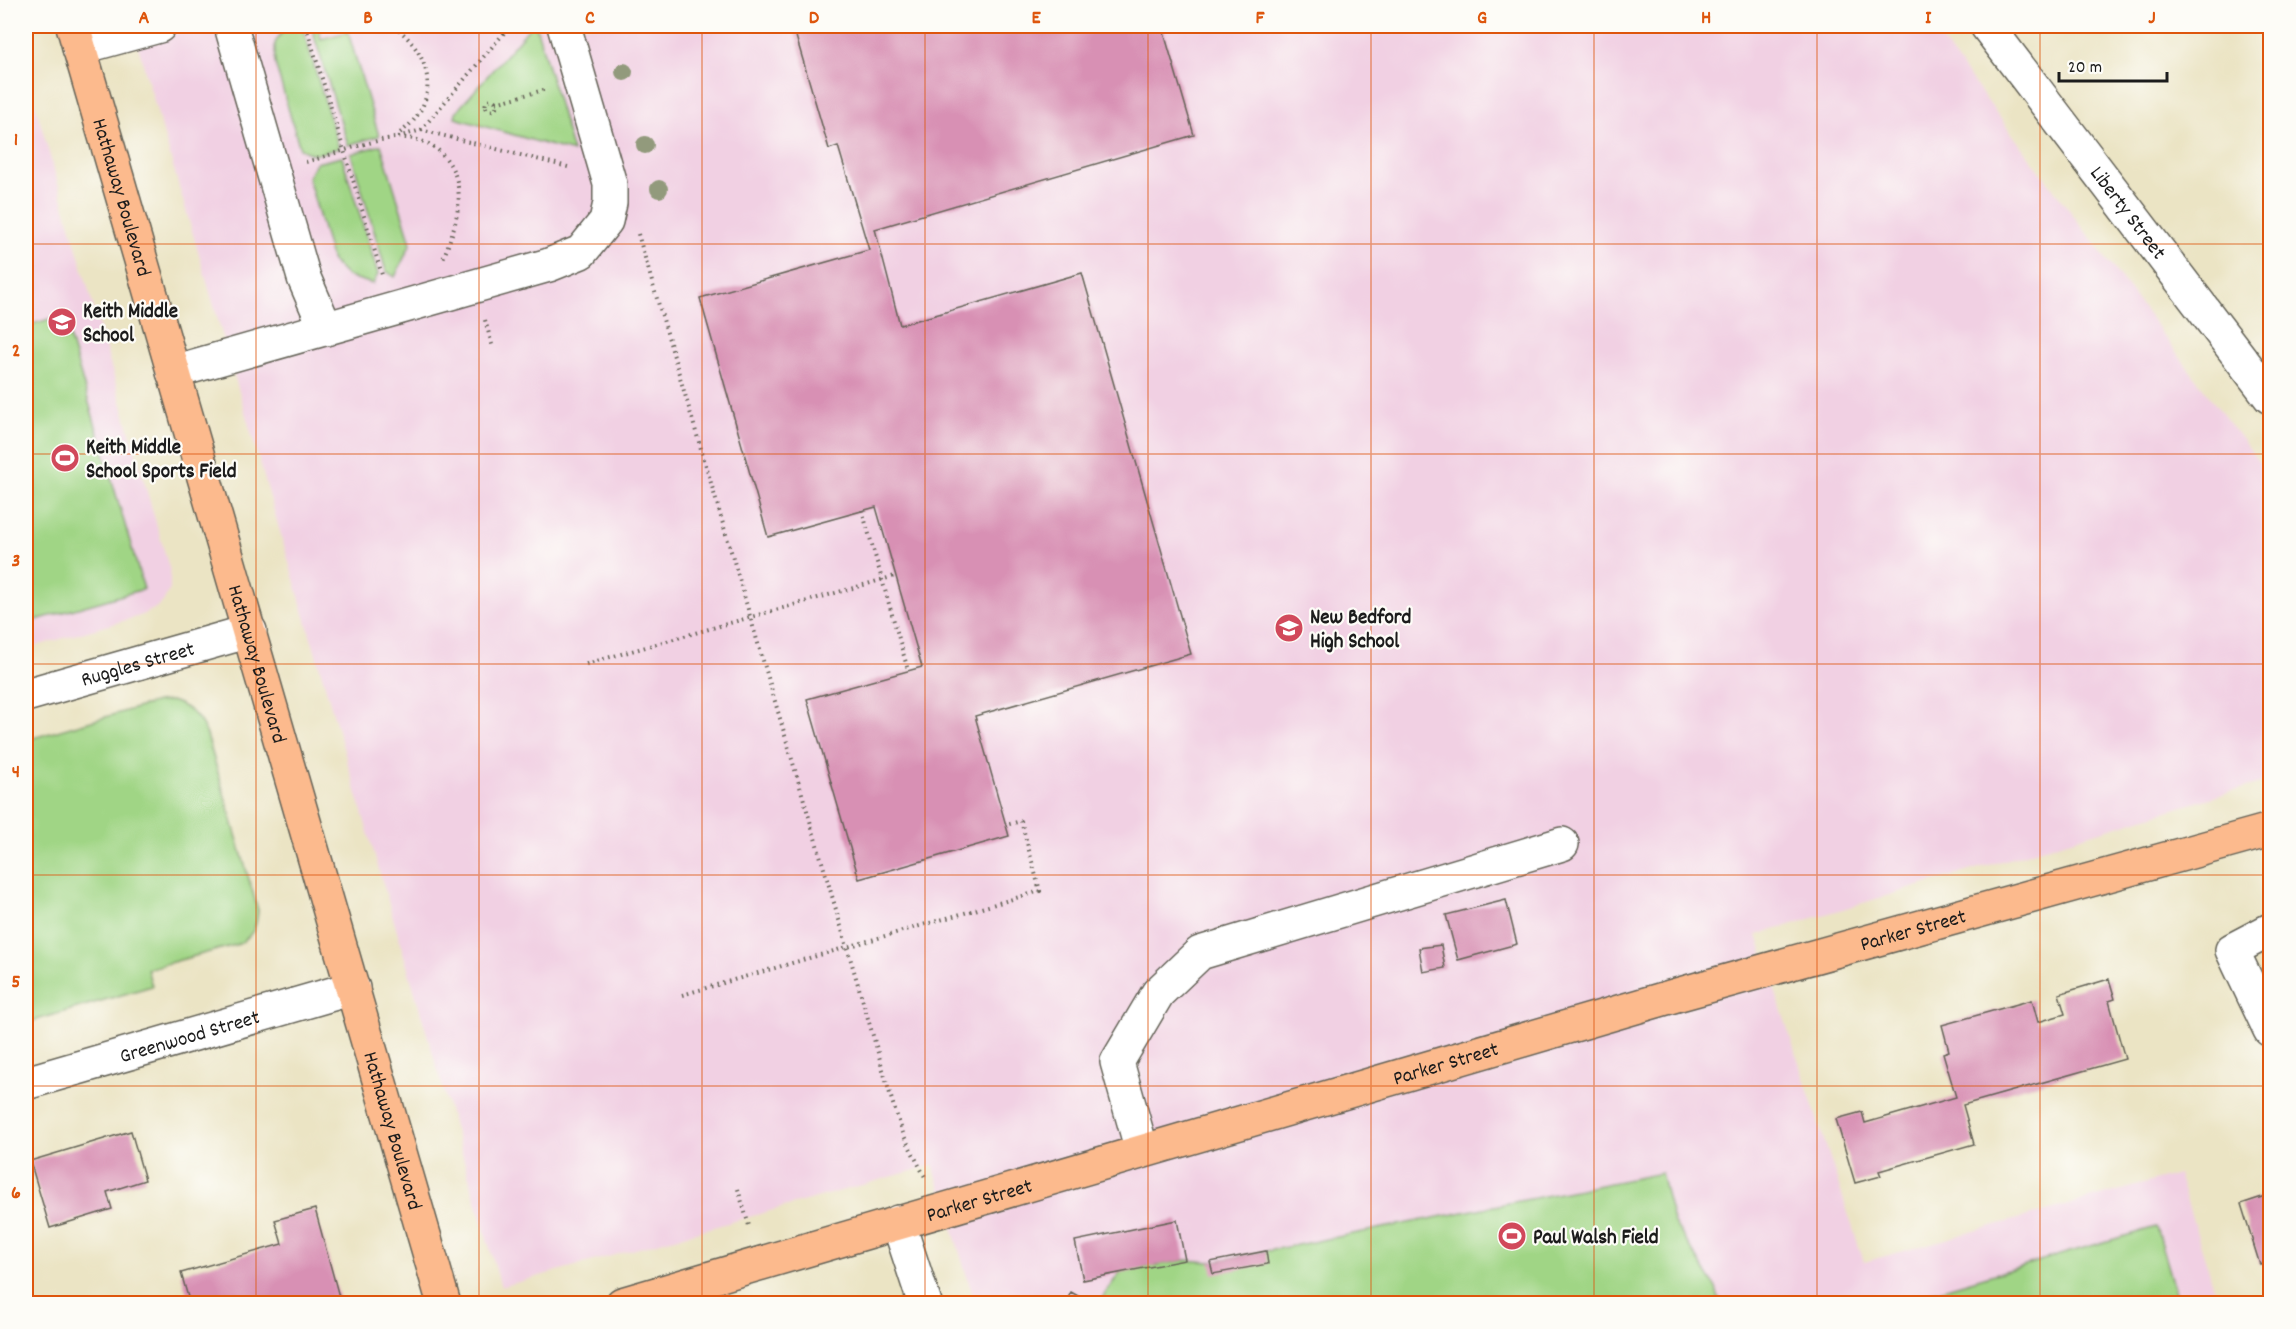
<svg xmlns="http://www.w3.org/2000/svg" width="2296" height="1329" font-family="Dekko,sans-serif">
<rect width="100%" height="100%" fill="#fdfcf7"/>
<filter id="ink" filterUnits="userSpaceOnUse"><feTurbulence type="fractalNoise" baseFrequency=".0167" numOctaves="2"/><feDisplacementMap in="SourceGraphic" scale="12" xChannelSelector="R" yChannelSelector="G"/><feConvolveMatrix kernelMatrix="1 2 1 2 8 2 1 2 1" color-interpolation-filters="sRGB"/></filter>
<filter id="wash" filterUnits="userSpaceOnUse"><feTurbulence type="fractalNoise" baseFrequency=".008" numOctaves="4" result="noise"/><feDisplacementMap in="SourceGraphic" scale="24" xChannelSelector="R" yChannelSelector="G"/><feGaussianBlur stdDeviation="1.35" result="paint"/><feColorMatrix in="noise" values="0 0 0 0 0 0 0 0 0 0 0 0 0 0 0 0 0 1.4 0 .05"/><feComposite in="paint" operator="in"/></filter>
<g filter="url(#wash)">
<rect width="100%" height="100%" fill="#ebe4c4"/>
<path fill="#f1d0e3" d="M 132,26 L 1931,26 L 2270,477 L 2270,780 L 1757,935 L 1864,1262 L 2178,1174 L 2219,1303 L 975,1303 L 933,1165 L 501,1287 Z
M 26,73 L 170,571 L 170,588 L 163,602 L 154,609 L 140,616 L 26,649 Z"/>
<path fill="#a0d585" stroke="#5e7850" stroke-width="1.5" d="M 286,26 L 302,26 L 339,148 L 314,155 L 300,149 L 275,63 L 275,43 Z
M 311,26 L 319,26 L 321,39 L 348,32 L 379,136 L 348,145 Z
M 531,26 L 536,26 L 573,152 L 455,118 L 456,112 Z
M 381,145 L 411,243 L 395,277 L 386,271 L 351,154 Z
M 342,157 L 378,274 L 373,284 L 347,276 L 332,261 L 308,177 L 316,163 Z
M 63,315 L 144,589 L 26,623 L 26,326 Z
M 171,701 C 190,707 200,717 207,735 L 258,910 C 257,927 253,935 239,944 L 147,969 L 152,986 L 26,1023 L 26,740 L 157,702 Z
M 1661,1173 L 1673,1221 L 1716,1288 L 1720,1303 L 1098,1304 L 1120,1272 L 1185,1260 L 1211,1262 Z
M 2156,1227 L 2178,1303 L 1895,1303 Z"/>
<g id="blocks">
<path fill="#d890b4" d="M 793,26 L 1162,26 L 1194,135 L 875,229 L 900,325 L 1082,273 L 1191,654 L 975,716 L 1009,836 L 859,879 L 807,699 L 922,667 L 876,507 L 768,537 L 700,298 L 869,250 L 838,146 L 829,149 Z
M 1506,900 L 1517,944 L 1458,960 L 1446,915 Z
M 1441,945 L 1445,968 L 1423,972 L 1419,948 Z
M 2109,979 L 2115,999 L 2109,1001 L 2125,1059 L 1963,1105 L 1974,1144 L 1879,1171 L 1881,1176 L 1855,1183 L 1836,1119 L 1862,1112 L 1865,1123 L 1956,1097 L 1943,1053 L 1949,1051 L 1942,1025 L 2032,1000 L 2038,1022 L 2065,1014 L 2059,994 Z
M 131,1131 L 145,1180 L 107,1192 L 112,1209 L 50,1228 L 30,1161 Z
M 2268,1195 L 2270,1204 L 2270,1262 L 2260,1265 L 2241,1204 Z
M 315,1209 L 341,1304 L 190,1304 L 181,1273 L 282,1244 L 275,1220 Z
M 1177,1220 L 1185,1260 L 1083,1280 L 1075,1241 Z
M 1266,1251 L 1268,1264 L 1213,1274 L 1210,1262 Z
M 1071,1292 L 1092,1304 L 1065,1304 Z"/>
</g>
</g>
<g filter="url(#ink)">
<use href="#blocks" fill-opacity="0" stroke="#646257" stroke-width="1.5"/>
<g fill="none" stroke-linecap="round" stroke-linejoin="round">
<g stroke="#646257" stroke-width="36">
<g id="minor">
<path d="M 231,26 L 304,278 L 326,329"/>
<path id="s1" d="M 1987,26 L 2270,397"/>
<path d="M 79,48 L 159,26"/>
<path d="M 173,372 L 549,265 L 581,252 L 606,221 L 610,203 L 610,184 L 564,26"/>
<path id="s2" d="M 26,695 L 250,631"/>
<path d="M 2270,930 L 2232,950 L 2270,1030"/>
<path id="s3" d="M 26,1083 L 353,988"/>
<path d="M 1142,1151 L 1117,1062 L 1158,993 L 1200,953 L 1562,844"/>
<path d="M 898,1222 L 925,1304"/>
</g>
</g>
<g stroke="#646257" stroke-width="36">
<g id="major">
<path id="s4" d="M 73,26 L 444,1304"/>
<path id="s5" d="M 622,1304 L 1680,994 L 2270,830"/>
</g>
</g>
<path stroke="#646257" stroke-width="4" stroke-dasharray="1.5 4.5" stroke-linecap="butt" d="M 306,26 L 383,278
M 394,26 C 434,56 442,104 397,135
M485.5 105a5.5 5.5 0 1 1 11 0a5.5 5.5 0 1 1-11 0Z
M 496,103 L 547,89
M 421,130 L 510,26
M 398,137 L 421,130 L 568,167
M 306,162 C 329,156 374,139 395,138 C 413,137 430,141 442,154 C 471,185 456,225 443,259
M 638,234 L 893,1104 L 904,1136 L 925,1177
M 485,320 L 493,348
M 862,510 L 908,670
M 586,664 L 895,576
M 682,995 L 1040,891 L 1021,821 L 1006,825
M 738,1189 L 750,1229"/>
<use href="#minor" stroke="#fff" stroke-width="33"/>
<use href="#major" stroke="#fcba8d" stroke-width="33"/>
</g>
<g fill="#929a7c">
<circle cx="624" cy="72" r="9"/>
<circle cx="645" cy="145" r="9"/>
<circle cx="659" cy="189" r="9"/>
</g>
</g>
<path fill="none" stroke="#de560d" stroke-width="1.5" stroke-opacity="0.55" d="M 256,26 L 256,1304M 479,26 L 479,1304M 702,26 L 702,1304M 925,26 L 925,1304M 1148,26 L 1148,1304M 1371,26 L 1371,1304M 1594,26 L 1594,1304M 1817,26 L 1817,1304M 2040,26 L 2040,1304M 26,244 L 2270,244M 26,454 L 2270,454M 26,664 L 2270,664M 26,875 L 2270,875M 26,1086 L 2270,1086"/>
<defs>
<g id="school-disc" transform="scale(1.5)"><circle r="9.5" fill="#d1495b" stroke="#fdfcf7"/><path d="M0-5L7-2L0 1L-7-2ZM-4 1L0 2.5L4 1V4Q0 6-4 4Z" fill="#fff"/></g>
<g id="stadium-disc" transform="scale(1.5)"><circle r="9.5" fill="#d1495b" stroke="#fdfcf7"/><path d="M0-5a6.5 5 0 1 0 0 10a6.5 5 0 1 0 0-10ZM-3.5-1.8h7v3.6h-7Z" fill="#fff"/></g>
</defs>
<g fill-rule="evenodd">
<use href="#school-disc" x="62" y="322"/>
<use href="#stadium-disc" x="65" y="458"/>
<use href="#school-disc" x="1289" y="628"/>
<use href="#stadium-disc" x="1512" y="1236"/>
</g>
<g text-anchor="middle" stroke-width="4.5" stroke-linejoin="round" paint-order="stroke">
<g font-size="21" fill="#1c1c1c" stroke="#fdfcf7">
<text dy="7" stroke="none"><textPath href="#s4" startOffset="178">Hathaway Boulevard</textPath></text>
<text dy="7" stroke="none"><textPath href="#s1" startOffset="234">Liberty Street</textPath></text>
<text dy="7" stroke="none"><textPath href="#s2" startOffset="116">Ruggles Street</textPath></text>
<text dy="7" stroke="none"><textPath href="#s4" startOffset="664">Hathaway Boulevard</textPath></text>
<text dy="7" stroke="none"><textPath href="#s5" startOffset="1344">Parker Street</textPath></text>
<text dy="7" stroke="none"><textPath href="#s3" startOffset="170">Greenwood Street</textPath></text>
<text dy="7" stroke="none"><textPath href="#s5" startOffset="858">Parker Street</textPath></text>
<text dy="7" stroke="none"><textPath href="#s4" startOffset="1150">Hathaway Boulevard</textPath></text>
<text dy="7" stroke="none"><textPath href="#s5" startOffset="372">Parker Street</textPath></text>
</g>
<g font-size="21" font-weight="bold" fill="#1c1c1c" stroke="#fdfcf7" text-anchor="start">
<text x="83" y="317">Keith Middle<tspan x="83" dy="24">School</tspan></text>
<text x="86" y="453">Keith Middle<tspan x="86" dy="24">School Sports Field</tspan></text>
<text x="1310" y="623">New Bedford<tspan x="1310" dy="24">High School</tspan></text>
<text x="1533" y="1243">Paul Walsh Field</text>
</g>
</g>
<rect width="2296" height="1329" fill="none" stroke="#fdfcf7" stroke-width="66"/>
<path d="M2059 72v9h108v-9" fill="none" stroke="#1c1c1c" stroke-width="3"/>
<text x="2068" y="72" font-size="18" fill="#1c1c1c" stroke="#fdfcf7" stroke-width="4.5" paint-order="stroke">20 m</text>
<rect x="33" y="33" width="2230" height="1263" fill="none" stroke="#de560d" stroke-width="2"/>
<g font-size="20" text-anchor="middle" font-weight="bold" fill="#de560d">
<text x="144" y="23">A</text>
<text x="368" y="23">B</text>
<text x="590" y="23">C</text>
<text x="814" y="23">D</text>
<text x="1036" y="23">E</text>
<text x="1260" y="23">F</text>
<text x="1482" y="23">G</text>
<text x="1706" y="23">H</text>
<text x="1928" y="23">I</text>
<text x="2152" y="23">J</text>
<text x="16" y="145">1</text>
<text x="16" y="356">2</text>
<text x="16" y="566">3</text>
<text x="16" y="777">4</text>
<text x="16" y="987">5</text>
<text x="16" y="1198">6</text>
</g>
</svg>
